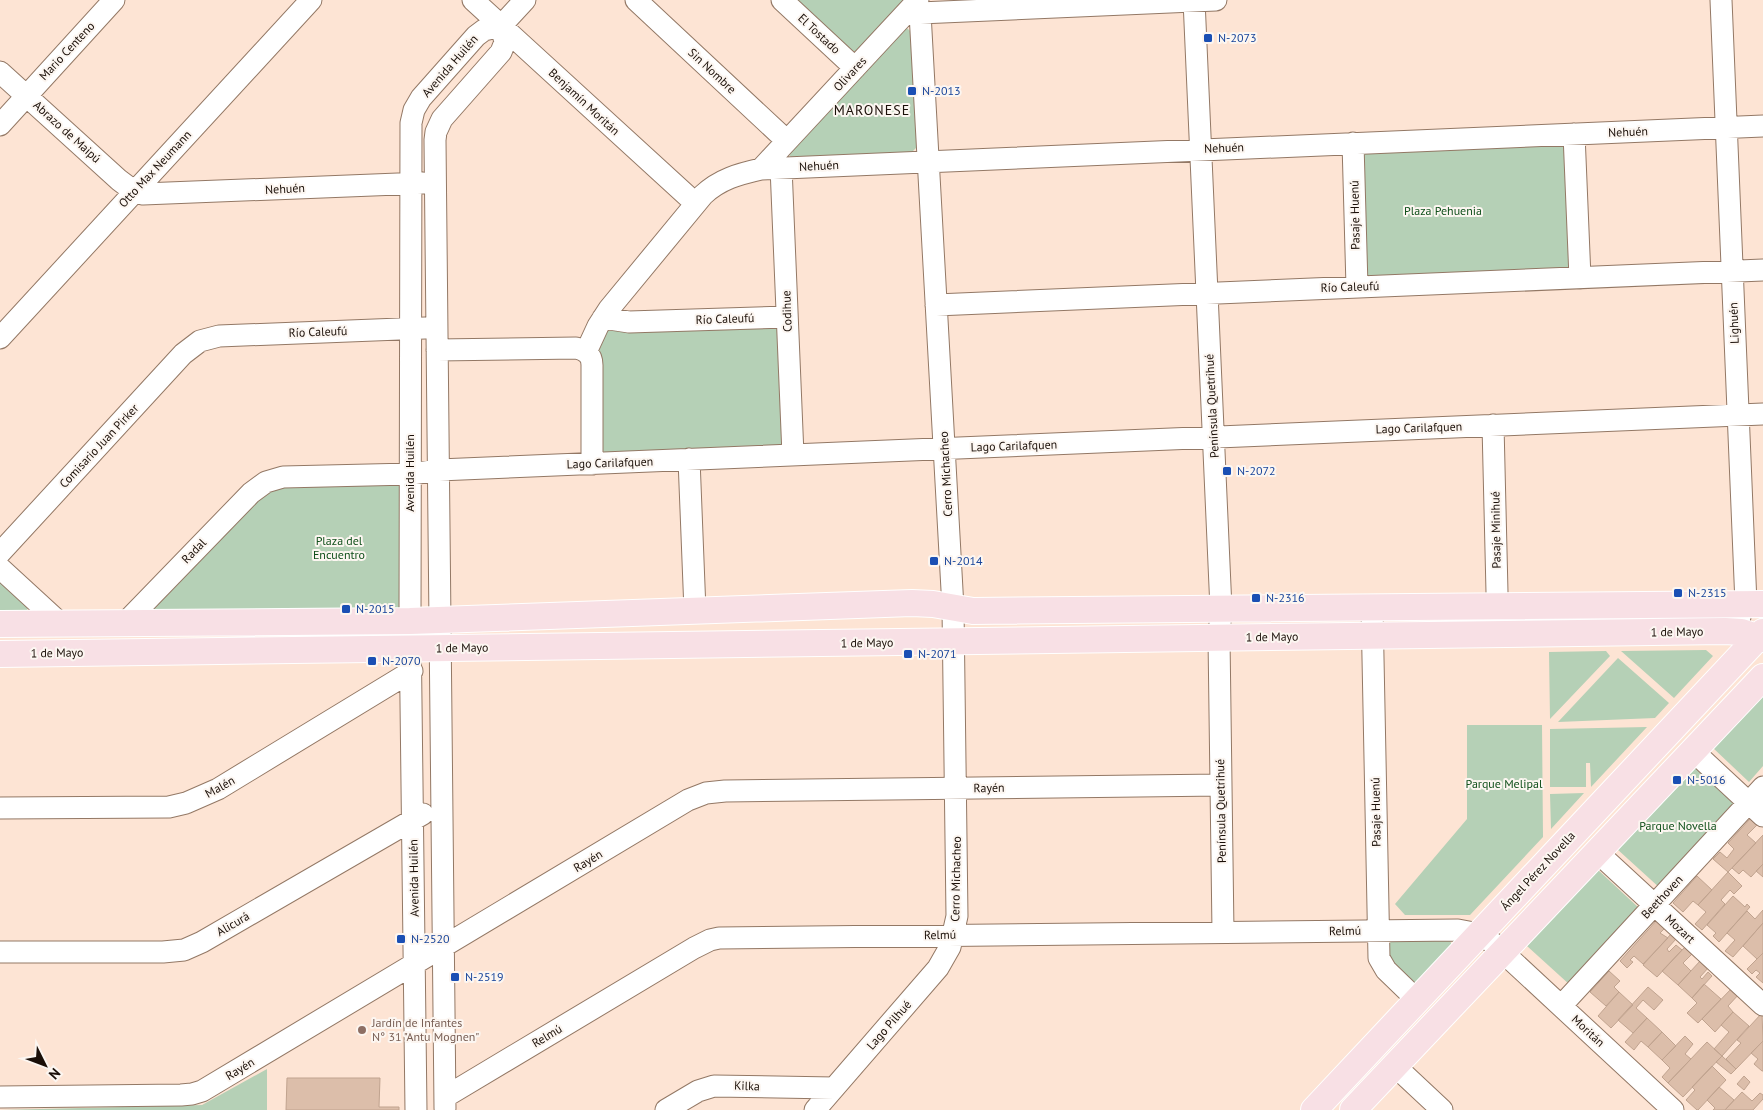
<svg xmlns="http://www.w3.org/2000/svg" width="1763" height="1110" font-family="'PT Sans',sans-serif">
<rect width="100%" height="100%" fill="#fde4d4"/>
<path fill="#b5d0b6" d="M 794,0 L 903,0 L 902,4 L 857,51 L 851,51 Z
M 906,27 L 910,31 L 917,143 L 916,148 L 912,152 L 791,157 L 788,154 Z
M 1565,145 L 1571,268 L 1366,277 L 1362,153 Z
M 776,327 L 779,329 L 785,439 L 782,446 L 606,454 L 601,449 L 599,339 L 606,331 Z
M 399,484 L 401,486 L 401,609 L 155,611 L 153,608 L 268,487 Z
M 0,579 L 28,606 L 27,611 L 0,615 Z
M 1706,650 L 1713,656 L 1674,698 L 1621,651 Z
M 1606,651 L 1610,656 L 1550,719 L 1549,652 Z
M 1618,658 L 1669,703 L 1655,718 L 1558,722 Z
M 1763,691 L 1763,766 L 1749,782 L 1712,747 Z
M 1467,725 L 1542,725 L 1543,837 L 1470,915 L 1405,915 L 1395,904 L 1467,819 Z
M 1647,727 L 1591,787 L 1590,763 L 1586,763 L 1586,787 L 1550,787 L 1550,729 Z
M 1693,765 L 1738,807 L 1661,889 L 1617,849 Z
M 1584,793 L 1551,829 L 1550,794 Z
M 1597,869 L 1640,909 L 1570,985 L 1527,946 Z
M 1392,940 L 1450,940 L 1452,946 L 1418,983 L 1415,983 L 1389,961 L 1388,946 Z
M 267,1069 L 267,1110 L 0,1110 L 202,1105 Z"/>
<path fill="#dcbeaa" stroke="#c0a38f" d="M 1750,819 L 1757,825 L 1747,835 L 1756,843 L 1728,872 L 1713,859 L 1720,852 L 1727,858 L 1734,849 L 1728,843 Z
M 1763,835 L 1763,864 L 1751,877 L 1743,870 L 1739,874 L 1732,868 Z
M 1763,864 L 1763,877 L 1756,871 Z
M 1728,872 L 1742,886 L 1734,894 L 1730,890 L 1721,900 L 1725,904 L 1702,930 L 1695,924 L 1706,912 L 1698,905 Z
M 1697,876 L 1712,890 L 1698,905 L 1693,901 L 1683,912 L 1673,903 Z
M 1733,896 L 1745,907 L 1747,904 L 1750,907 L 1719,942 L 1713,936 L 1716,933 L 1707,925 Z
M 1763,910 L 1763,923 L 1733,957 L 1725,951 L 1735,940 L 1727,933 L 1747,911 L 1755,919 Z
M 1657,920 L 1665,928 L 1660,933 L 1668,938 L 1643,964 L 1634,956 L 1630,960 L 1633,962 L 1627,968 L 1620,961 Z
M 1763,923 L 1763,953 L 1757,959 L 1743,946 Z
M 1671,934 L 1676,939 L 1667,949 L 1669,952 L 1676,945 L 1682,950 L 1657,977 L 1643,965 Z
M 1685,947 L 1692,954 L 1683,963 L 1691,971 L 1678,985 L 1662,971 Z
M 1763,953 L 1763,983 L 1756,977 L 1760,973 L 1756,970 L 1752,974 L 1747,969 Z
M 1701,960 L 1709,967 L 1700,977 L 1702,979 L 1708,972 L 1712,976 L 1692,998 L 1678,985 Z
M 1609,971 L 1620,981 L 1614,987 L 1619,992 L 1606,1006 L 1590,992 Z
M 1704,984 L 1721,999 L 1698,1023 L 1687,1013 L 1697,1003 L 1692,998 Z
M 1648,987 L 1663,1000 L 1654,1010 L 1643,1000 L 1636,1008 L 1647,1018 L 1633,1033 L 1618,1020 Z
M 1733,987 L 1740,993 L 1728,1006 L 1733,1012 L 1715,1032 L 1702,1019 Z
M 1619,992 L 1633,1005 L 1611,1028 L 1598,1016 Z
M 1733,1012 L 1749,1026 L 1722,1056 L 1714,1049 L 1729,1032 L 1721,1025 Z
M 1762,1013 L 1763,1041 L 1736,1069 L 1726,1059 L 1741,1043 L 1737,1040 Z
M 1647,1018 L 1662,1032 L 1648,1047 L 1641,1041 L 1634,1050 L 1625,1042 Z
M 1662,1032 L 1676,1046 L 1662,1060 L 1648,1047 Z
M 1685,1036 L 1693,1044 L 1685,1054 L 1691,1059 L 1668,1083 L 1662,1077 L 1670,1068 L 1662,1060 Z
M 1763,1041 L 1763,1071 L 1762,1071 L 1754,1064 L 1758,1059 L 1751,1053 Z
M 1707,1042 L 1722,1056 L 1683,1097 L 1668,1083 Z
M 1722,1056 L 1736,1069 L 1731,1074 L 1716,1062 Z
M 1712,1066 L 1726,1080 L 1698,1110 L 1697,1110 L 1686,1100 L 1695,1090 L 1692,1087 Z
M 1744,1076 L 1750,1082 L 1744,1090 L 1737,1084 Z
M 287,1078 L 380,1078 L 379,1107 L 399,1107 L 399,1110 L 286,1110 Z
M 1719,1087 L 1734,1100 L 1725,1110 L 1713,1110 L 1715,1108 L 1707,1100 Z
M 1742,1092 L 1752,1101 L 1760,1093 L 1763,1095 L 1763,1099 L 1753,1110 L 1725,1110 Z"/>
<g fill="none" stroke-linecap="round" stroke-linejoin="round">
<g stroke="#937865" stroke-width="23">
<path id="minor" d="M 473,0 L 695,203
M 636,0 L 787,141
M 782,0 L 855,68
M 1194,0 L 1221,609 L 1219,638 L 1223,932
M 1721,0 L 1746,604 L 1741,609 L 1740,617
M 920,13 L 1216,0
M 501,26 L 525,0
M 0,72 L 119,180 L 135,192 L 143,194 L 423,183
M 0,125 L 114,0
M 1574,134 L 1580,278
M 1353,143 L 1357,287
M 781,167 L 793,455
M 761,169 L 918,0
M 936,305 L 1763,270
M 603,318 L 629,322 L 787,317
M 0,338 L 311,0
M 437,350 L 576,348 C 586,350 592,355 592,365 L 592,464
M 586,352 L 598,326 L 609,309 L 703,195 C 720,179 739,174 761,169 L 1763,126
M 1493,425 L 1498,634
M 689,459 L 695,611
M 0,553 L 183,354 L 200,341 L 219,336 L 425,328
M 0,568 L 61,624
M 1372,608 L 1379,958 L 1386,970 L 1417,1000
M 125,623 L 251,493 L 266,482 L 283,477 L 411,474 L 439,470 L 1763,414
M 1692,750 L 1763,816
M 0,808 L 169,807 L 186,803 L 218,789 L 412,671
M 1597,852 L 1763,1005
M 0,952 L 163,952 L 184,950 L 202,942 L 423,814
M 1561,1006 L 1763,787
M 1395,1066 L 1442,1110
M 0,1097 L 181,1095 L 192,1094 L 202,1091 L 688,800 L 706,793 L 725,791 L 1221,785
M 445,1097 L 694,948 L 710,940 L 719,938 L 1458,930 L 1479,934 L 1493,943 L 1673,1110
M 445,1108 L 435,140 L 436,132 L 442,119 L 501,52 L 505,42 L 501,26
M 416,1110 L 410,621 L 411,123 L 414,110 L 421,98 L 476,36 L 484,30 L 501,26
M 666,1110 L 698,1091 L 714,1086 L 834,1088
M 815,1110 L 938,968 L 950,947 L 957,916 L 953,608 L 920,13 L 915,0"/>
</g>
<g stroke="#fff" stroke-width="28">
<path id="major" d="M 0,624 L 410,621 L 912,603 L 933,604 L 973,611 L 1763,604
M 0,654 L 1725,631 L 1741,632 L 1763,639
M 1314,1110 L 1763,632
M 1353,1110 L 1763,677"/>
</g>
<use href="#minor" stroke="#fff" stroke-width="21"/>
<use href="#major" stroke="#f8e0e5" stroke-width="26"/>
</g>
<g fill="#1a4fb4" stroke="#fcf6f1" stroke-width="2">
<rect x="1203" y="33" width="10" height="10" rx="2.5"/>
<rect x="907" y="86" width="10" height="10" rx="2.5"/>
<rect x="1222" y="466" width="10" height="10" rx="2.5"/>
<rect x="929" y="556" width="10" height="10" rx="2.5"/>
<rect x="1673" y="588" width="10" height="10" rx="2.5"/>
<rect x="1251" y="593" width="10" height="10" rx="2.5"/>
<rect x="341" y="604" width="10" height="10" rx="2.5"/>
<rect x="903" y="649" width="10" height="10" rx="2.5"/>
<rect x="367" y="656" width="10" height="10" rx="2.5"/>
<rect x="1672" y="775" width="10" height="10" rx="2.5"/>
<rect x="396" y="934" width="10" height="10" rx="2.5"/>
<rect x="450" y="972" width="10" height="10" rx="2.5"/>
</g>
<circle fill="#8d6e63" stroke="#fcf6f1" stroke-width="2" cx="362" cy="1030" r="5"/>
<g text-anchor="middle" stroke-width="4" stroke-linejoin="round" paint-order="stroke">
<g font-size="12" fill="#1a0f08" stroke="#fcf6f1">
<text transform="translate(819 34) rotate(43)" y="4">El Tostado</text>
<text transform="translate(67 51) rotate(-47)" y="4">Mario Centeno</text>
<text transform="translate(450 66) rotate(-49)" y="4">Avenida Huilén</text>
<text transform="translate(712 71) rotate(43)" y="4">Sin Nombre</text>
<text transform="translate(850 74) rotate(-47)" y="4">Olivares</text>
<text transform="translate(584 102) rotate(43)" y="4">Benjamín Moritán</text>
<text transform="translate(67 132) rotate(42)" y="4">Abrazo de Maipú</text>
<text transform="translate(1628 132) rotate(-2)" y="4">Nehuén</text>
<text transform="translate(1224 148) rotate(-2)" y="4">Nehuén</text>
<text transform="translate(819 166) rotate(-3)" y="4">Nehuén</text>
<text transform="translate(155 169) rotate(-47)" y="4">Otto Max Neumann</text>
<text transform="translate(285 189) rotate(-3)" y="4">Nehuén</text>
<text transform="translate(1355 215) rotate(-91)" y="4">Pasaje Huenú</text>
<text transform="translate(1350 287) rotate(-2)" y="4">Río Caleufú</text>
<text transform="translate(787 311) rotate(-92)" y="4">Codihue</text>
<text transform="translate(725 319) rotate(-2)" y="4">Río Caleufú</text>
<text transform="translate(1734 323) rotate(-92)" y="4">Lighuén</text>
<text transform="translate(318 332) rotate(-2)" y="4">Río Caleufú</text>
<text transform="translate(1212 406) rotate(-93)" y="4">Península Quetrihué</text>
<text transform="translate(1419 428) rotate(-2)" y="4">Lago Carilafquen</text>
<text transform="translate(99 446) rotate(-47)" y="4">Comisario Juan Pirker</text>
<text transform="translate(1014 446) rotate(-2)" y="4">Lago Carilafquen</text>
<text transform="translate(610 463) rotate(-2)" y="4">Lago Carilafquen</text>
<text transform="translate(410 473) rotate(-90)" y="4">Avenida Huilén</text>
<text transform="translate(946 474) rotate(-93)" y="4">Cerro Michacheo</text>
<text transform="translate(1496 530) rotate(-91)" y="4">Pasaje Minihué</text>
<text transform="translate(194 551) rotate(-46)" y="4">Radal</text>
<text transform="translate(1677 632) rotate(-1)" y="4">1 de Mayo</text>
<text transform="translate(1272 637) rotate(-1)" y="4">1 de Mayo</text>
<text transform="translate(867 643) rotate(-1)" y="4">1 de Mayo</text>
<text transform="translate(462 648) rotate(-1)" y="4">1 de Mayo</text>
<text transform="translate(57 653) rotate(-1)" y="4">1 de Mayo</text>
<text transform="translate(220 787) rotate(-29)" y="4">Malén</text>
<text transform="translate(989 788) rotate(-1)" y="4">Rayén</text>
<text transform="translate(1221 811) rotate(-91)" y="4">Península Quetrihué</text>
<text transform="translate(1376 812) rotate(-91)" y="4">Pasaje Huenú</text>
<text transform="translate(588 861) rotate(-31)" y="4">Rayén</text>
<text transform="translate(1538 871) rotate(-47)" y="4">Ángel Pérez Novella</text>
<text transform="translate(414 878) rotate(-91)" y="4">Avenida Huilén</text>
<text transform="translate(956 879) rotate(-89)" y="4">Cerro Michacheo</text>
<text transform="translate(1662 897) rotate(-47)" y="4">Beethoven</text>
<text transform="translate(233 924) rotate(-30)" y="4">Alicurá</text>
<text transform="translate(1680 929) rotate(43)" y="4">Mozart</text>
<text transform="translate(1345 931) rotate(-1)" y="4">Relmú</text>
<text transform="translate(940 935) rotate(-1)" y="4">Relmú</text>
<text transform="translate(889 1025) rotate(-49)" y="4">Lago Pilhué</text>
<text transform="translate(1588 1031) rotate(43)" y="4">Moritán</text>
<text transform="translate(547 1036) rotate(-31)" y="4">Relmú</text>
<text transform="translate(240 1069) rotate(-31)" y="4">Rayén</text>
<text transform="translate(747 1086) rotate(2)" y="4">Kilka</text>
</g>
<g font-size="12" fill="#164399" stroke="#fcf6f1" text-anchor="start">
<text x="1218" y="42">N-2073</text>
<text x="922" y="95">N-2013</text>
<text x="1237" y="475">N-2072</text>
<text x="944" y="565">N-2014</text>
<text x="1688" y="597">N-2315</text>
<text x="1266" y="602">N-2316</text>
<text x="356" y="613">N-2015</text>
<text x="918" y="658">N-2071</text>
<text x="382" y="665">N-2070</text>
<text x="1687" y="784">N-5016</text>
<text x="411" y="943">N-2520</text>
<text x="465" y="981">N-2519</text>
</g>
<g font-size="12" fill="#0f4f1a" stroke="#fcf6f1">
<text x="1443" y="215">Plaza Pehuenia</text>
<text x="339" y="545">Plaza del<tspan x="339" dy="14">Encuentro</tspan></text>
<text x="1504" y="788">Parque Melipal</text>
<text x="1678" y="830">Parque Novella</text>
</g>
<g font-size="12" fill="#785e54" stroke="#fcf6f1" text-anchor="start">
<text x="372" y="1027">Jardín de Infantes<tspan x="372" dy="14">N° 31 "Antu Mognen"</tspan></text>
</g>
<g font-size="14" letter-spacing="1" fill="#1a0f08" stroke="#fcf6f1">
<text x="872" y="115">MARONESE</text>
</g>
</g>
<g transform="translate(45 1065) rotate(132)" stroke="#fcf6f1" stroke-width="4" paint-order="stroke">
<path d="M0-4L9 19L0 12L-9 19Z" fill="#1a0f08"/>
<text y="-8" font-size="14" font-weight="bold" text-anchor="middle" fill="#1a0f08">N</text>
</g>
</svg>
